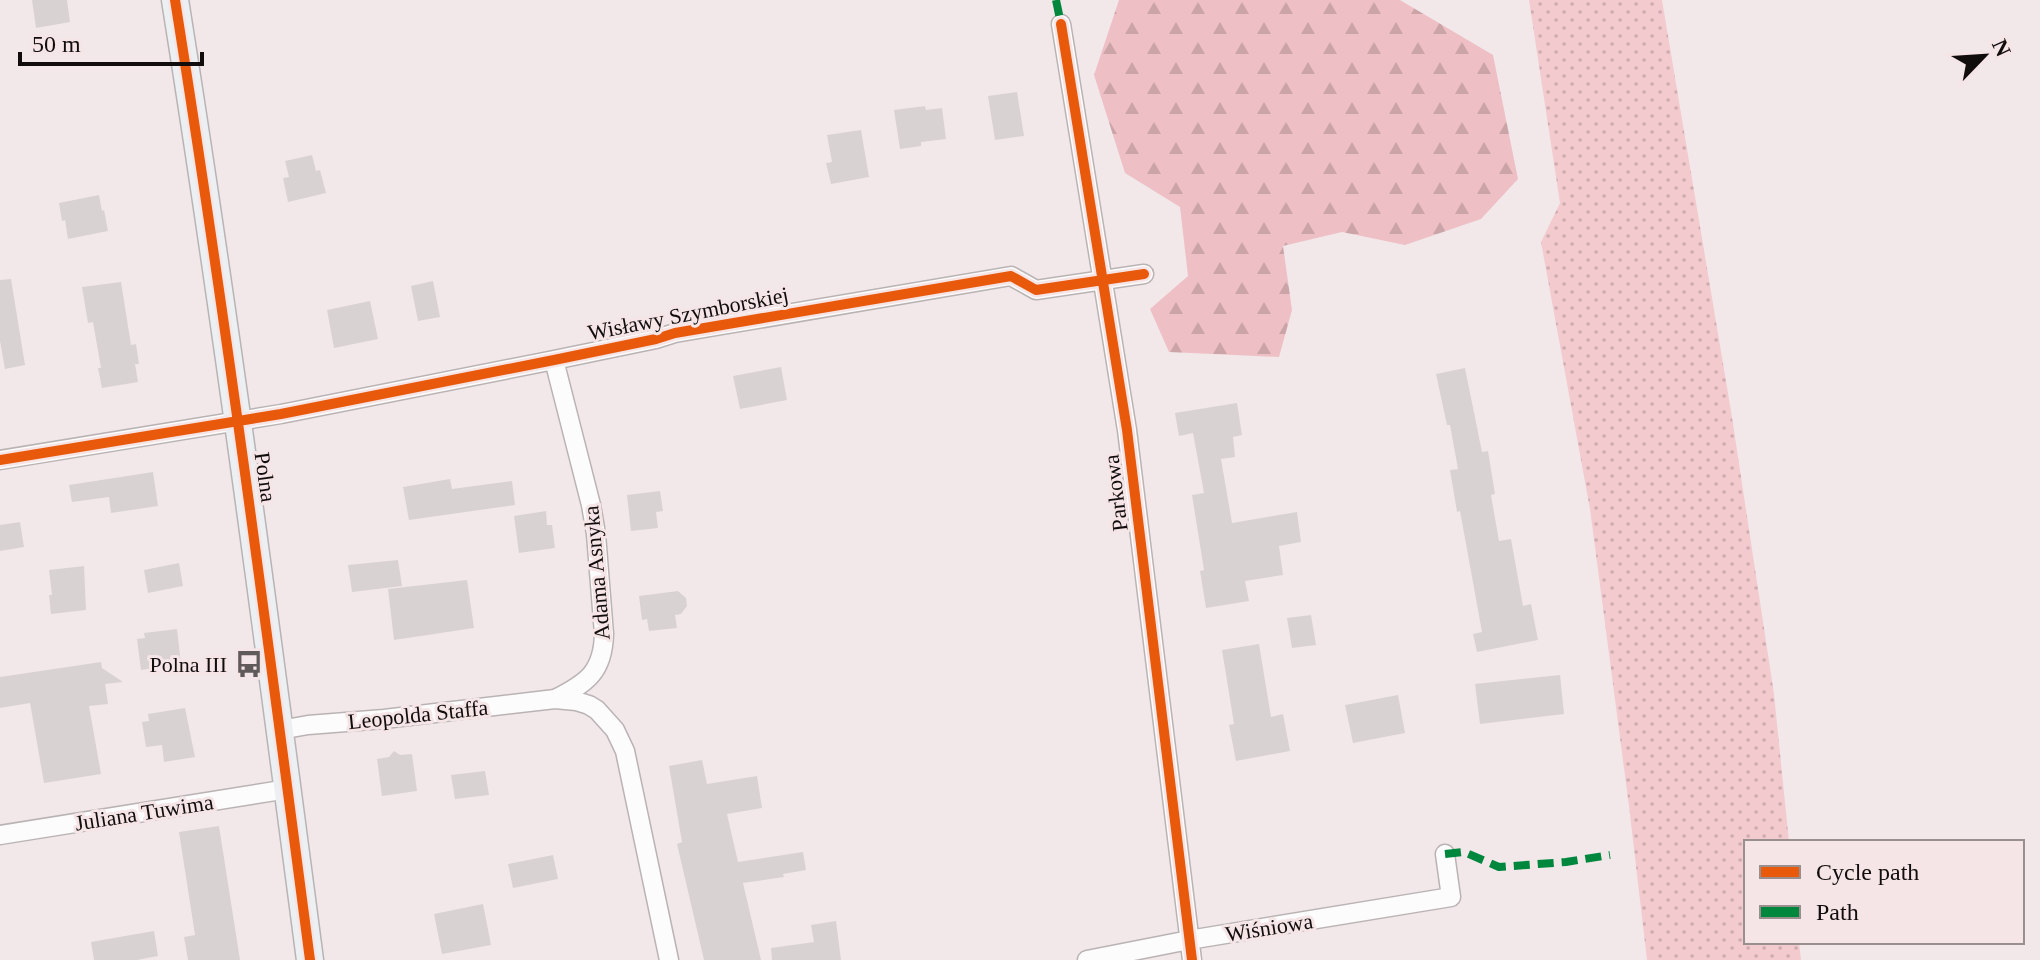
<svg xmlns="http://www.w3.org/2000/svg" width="2040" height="960" font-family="Georgia,serif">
<defs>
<pattern id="grass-dots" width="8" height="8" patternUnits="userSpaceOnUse" patternTransform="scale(2)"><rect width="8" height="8" fill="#f3cace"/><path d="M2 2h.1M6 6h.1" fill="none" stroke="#cfacb0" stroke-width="1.8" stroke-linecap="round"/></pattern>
<pattern id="forest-firs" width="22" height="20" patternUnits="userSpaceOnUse" patternTransform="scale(2)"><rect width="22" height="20" fill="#eec0c5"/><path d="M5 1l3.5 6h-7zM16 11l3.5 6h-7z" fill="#cba4a8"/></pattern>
</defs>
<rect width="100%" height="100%" fill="#f2e8ea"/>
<path fill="url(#grass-dots)" d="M 1529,0 L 1662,0 L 1731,411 L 1774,694 L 1789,842 L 1746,842 L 1746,942 L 1799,942 L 1801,960 L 1647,960 L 1629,806 L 1590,509 L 1541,242 L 1560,203 Z"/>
<path fill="url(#forest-firs)" d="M 1119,0 L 1400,0 L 1493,55 L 1518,179 L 1481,219 L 1405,245 L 1342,232 L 1283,246 L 1292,310 L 1279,357 L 1169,352 L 1150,309 L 1188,276 L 1180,207 L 1125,173 L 1094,75 Z"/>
<path fill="#d9d2d3" d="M 32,0 L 67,0 L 70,22 L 36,28 Z
M 1017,92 L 1024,136 L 995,140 L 988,96 Z
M 925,106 L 926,110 L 942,108 L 946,139 L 921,142 L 921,146 L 900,149 L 894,110 Z
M 861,130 L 869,177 L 831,184 L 826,163 L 832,162 L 827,135 Z
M 312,155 L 316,171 L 320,170 L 326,193 L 288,202 L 283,178 L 289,177 L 285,161 Z
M 99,195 L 102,211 L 104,210 L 108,231 L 68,239 L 65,220 L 62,221 L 59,203 Z
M 11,279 L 25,365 L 5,369 L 0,341 L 0,280 Z
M 433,281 L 440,317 L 418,321 L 411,286 Z
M 121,282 L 131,345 L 136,344 L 139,364 L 135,364 L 138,382 L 102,388 L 98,368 L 101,368 L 93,322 L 88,323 L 82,287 Z
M 370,301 L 378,339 L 334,348 L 327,310 Z
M 781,367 L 787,400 L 740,409 L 733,376 Z
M 1465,368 L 1482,452 L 1488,451 L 1495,494 L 1491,495 L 1499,541 L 1511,539 L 1523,606 L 1531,604 L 1538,640 L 1477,652 L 1473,634 L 1482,632 L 1460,511 L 1457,512 L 1450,470 L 1458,469 L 1450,425 L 1447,425 L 1436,374 Z
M 1237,403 L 1242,435 L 1233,437 L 1235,457 L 1221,459 L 1232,523 L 1297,512 L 1301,542 L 1279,546 L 1283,575 L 1245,581 L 1249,601 L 1206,608 L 1200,571 L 1204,570 L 1192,495 L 1204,493 L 1193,433 L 1179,436 L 1175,413 Z
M 153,472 L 158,506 L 111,513 L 109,497 L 72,502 L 69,485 Z
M 450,479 L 452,489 L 512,481 L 515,505 L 409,520 L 403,487 Z
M 660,491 L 663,511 L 656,512 L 658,528 L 631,531 L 627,495 Z
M 546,511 L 547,525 L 552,525 L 555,548 L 519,553 L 514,516 Z
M 20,522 L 24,547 L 0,551 L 0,525 Z
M 398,560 L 402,586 L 352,592 L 348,565 Z
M 179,563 L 183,586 L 148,593 L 144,570 Z
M 84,566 L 86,610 L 51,614 L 49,595 L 52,595 L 49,570 Z
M 467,580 L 474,628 L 394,640 L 388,589 Z
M 678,591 L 686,598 L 687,606 L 681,614 L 675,615 L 677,628 L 649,631 L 647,619 L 642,620 L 639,596 Z
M 1311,615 L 1316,645 L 1292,648 L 1287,618 Z
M 177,629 L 181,664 L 141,670 L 137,639 L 145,638 L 144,633 Z
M 1259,644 L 1271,717 L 1283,714 L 1290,751 L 1236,761 L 1229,725 L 1234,724 L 1222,650 Z
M 101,662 L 102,668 L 123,682 L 105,684 L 108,704 L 89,706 L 101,774 L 44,783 L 30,703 L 0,708 L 0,677 Z
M 1560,675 L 1564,714 L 1480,724 L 1475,684 Z
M 1398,695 L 1405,733 L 1353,743 L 1345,705 Z
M 185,708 L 195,757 L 164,762 L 162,745 L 146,747 L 142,722 L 149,721 L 148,714 Z
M 394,751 L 400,755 L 412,754 L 417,791 L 382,796 L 377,759 L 389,757 Z
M 702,760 L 707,784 L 757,776 L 762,808 L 727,814 L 738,862 L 803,852 L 806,870 L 783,874 L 784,877 L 743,883 L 761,960 L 704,960 L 677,844 L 682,842 L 669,766 Z
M 485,771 L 489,795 L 455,799 L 451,775 Z
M 219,826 L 240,960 L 188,960 L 184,937 L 195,935 L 179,832 Z
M 553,855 L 558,879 L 513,888 L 508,864 Z
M 483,904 L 491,945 L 442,954 L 434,914 Z
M 836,921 L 841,960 L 772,960 L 771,948 L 814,942 L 811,925 Z
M 154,931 L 158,956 L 137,960 L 94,960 L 91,942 Z"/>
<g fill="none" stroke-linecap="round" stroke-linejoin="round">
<g stroke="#bab3b4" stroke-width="21">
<path id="street" d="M 1061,24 L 1127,430 L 1192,960
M 554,360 L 591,505 L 596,534 L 604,634 C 603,672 587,683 555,699
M 0,460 L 281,414 L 554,360 L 656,339 L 675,333 L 1011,276 L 1036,290 L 1144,274
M 280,730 L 308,725 L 384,719 L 555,699 L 576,701 L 589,705 L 597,710 L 615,730 L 625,751 L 669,960
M 0,835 L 288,789
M 1087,960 L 1189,940 L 1451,897 L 1445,854"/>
</g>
<g stroke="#bab3b4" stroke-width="29">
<path id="secondary" d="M 175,0 C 226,319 268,640 310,960"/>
</g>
<use href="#street" stroke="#fdfcfc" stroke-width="18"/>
<use href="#secondary" stroke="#ecf0f2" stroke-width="26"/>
<path stroke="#00873e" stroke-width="8" stroke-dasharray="16 8" stroke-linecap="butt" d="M 1056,0 L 1061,24
M 1445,854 L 1464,852 L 1499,867 L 1566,862 L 1610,855"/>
<g stroke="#f5e5e6" stroke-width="15">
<path id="cycleway" d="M 175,0 C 226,319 268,640 310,960
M 1061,24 L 1127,430 L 1192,960
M 0,460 L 281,414 L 554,360 L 656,339 L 675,333 L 1011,276 L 1036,290 L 1144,274"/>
</g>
<use href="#cycleway" stroke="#e8590c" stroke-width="10"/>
</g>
<defs>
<g id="bus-bare" transform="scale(2.16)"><path d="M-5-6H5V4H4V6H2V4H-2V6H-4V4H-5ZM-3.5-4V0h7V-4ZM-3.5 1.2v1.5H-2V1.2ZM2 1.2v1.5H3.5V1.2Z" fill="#605a5a" stroke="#f5e5e6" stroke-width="2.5" paint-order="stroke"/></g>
</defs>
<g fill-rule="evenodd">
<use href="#bus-bare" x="249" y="664"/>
</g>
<g text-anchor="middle" stroke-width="6" stroke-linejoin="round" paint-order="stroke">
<g font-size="22" fill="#120d0d" stroke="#f5e5e6">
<text transform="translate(688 313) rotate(-11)" y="8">Wisławy Szymborskiej</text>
<text transform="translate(266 477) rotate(82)" y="8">Polna</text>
<text transform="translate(1115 493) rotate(-97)" y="8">Parkowa</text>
<text transform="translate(596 573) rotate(-95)" y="8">Adama Asnyka</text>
<text transform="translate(418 714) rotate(-6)" y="8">Leopolda Staffa</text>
<text transform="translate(144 812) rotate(-9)" y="8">Juliana Tuwima</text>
<text transform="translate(1269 927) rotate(-9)" y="8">Wiśniowa</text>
</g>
<g font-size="22" fill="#120d0d" stroke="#f5e5e6" text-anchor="end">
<text x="227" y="672">Polna III</text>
</g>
</g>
<rect x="1744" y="840" width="280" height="104" fill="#f5e5e6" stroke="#9a8f8f" stroke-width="2"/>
<rect x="1760" y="866" width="40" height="12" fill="#e8590c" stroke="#9a8f8f" stroke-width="2"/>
<text x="1816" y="880" font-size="24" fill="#120d0d">Cycle path</text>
<rect x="1760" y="906" width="40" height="12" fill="#00873e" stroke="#9a8f8f" stroke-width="2"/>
<text x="1816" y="920" font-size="24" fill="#120d0d">Path</text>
<g transform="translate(1984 56) rotate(65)" stroke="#f5e5e6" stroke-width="6" paint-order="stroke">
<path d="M0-6L14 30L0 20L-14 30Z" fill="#120d0d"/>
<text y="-12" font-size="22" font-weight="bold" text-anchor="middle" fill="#120d0d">N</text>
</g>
<path d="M20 52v12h182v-12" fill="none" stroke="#120d0d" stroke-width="4"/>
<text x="32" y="52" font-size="24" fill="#120d0d" stroke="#f5e5e6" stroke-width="6" paint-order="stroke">50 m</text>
</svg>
